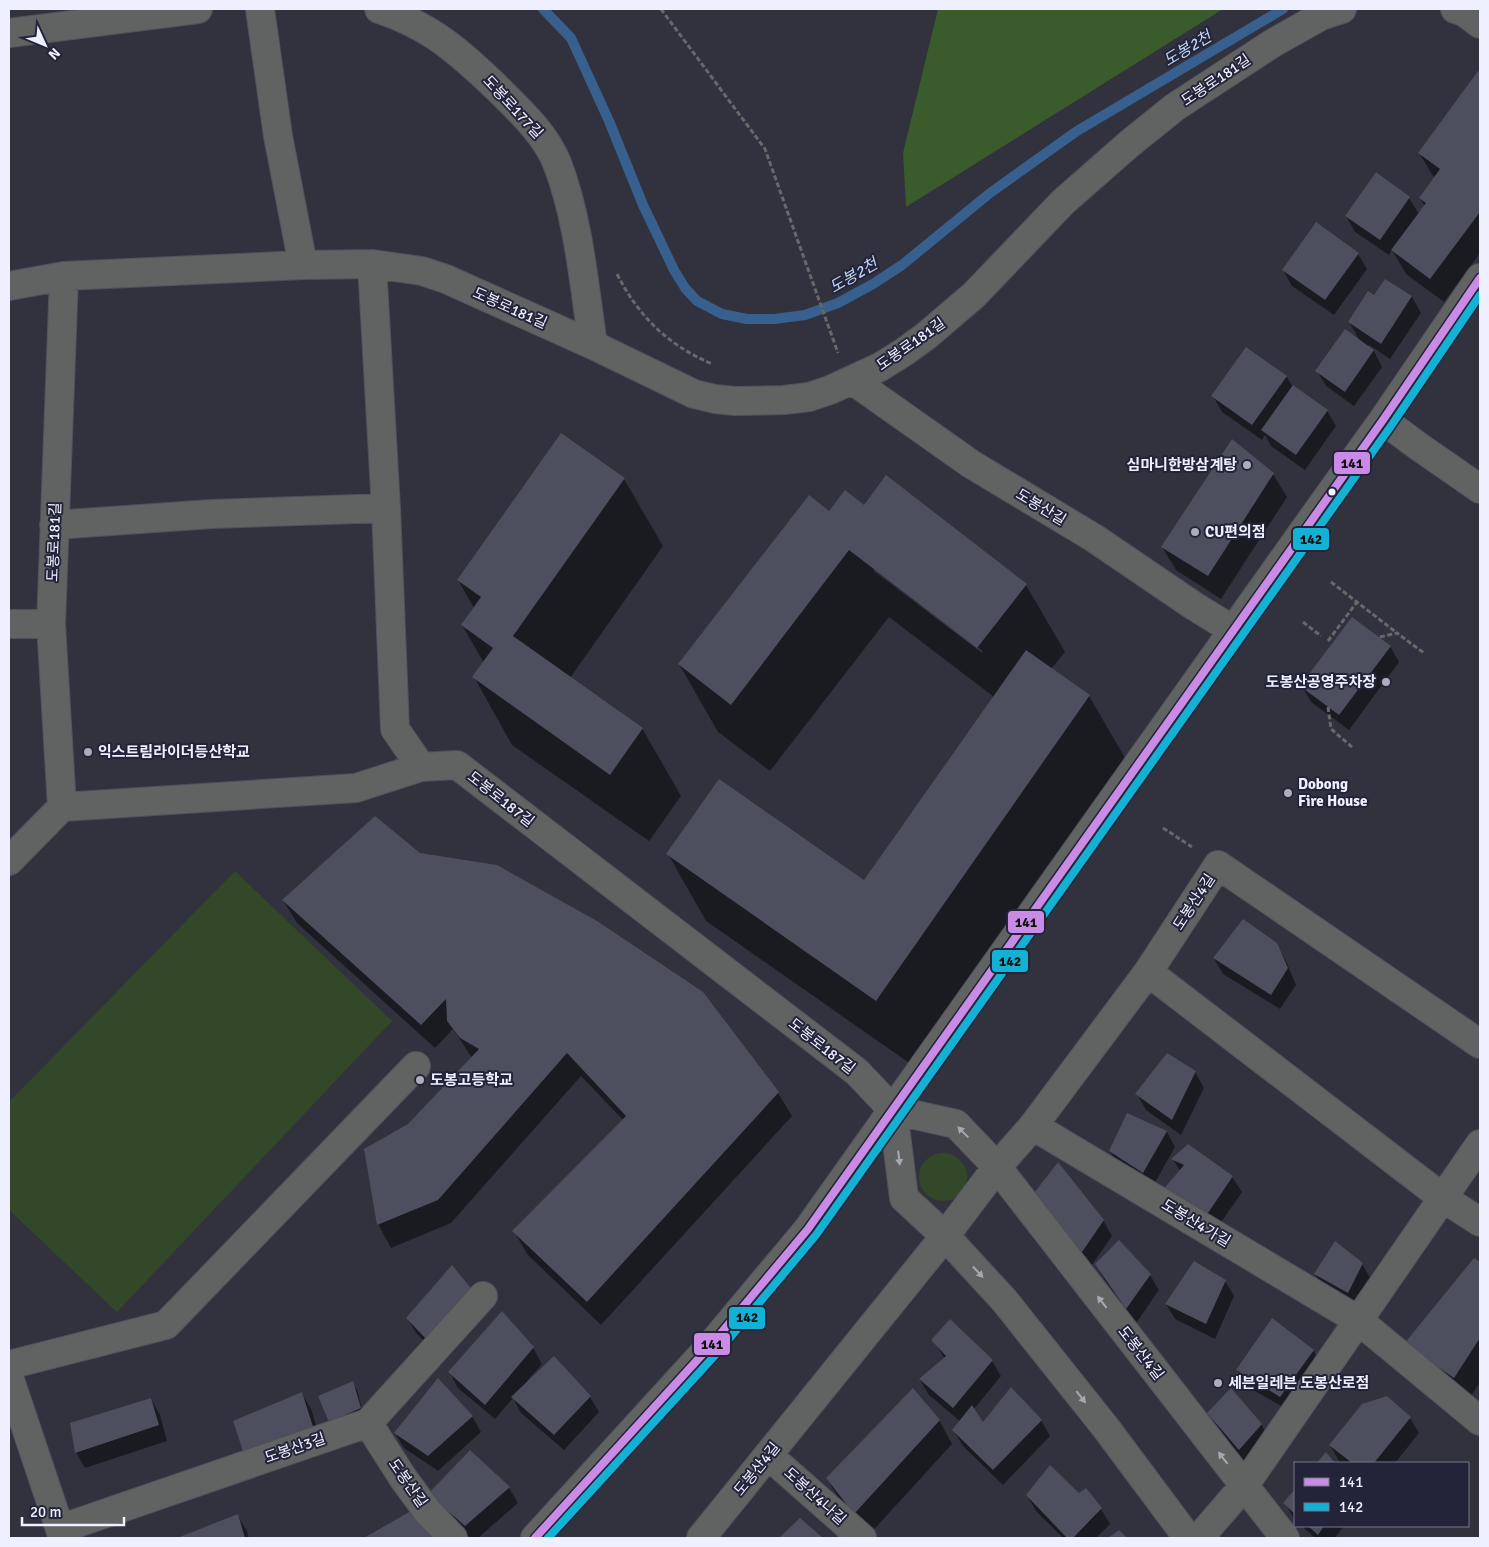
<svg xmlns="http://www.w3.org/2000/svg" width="1489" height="1547" font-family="Signika,'Noto Sans KR',sans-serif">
<rect width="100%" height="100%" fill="#32323e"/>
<path fill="#324829" d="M 235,871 L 392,1021 L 117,1312 L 9,1210 L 9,1102 Z
M919 1177a24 24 0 1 1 48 0a24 24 0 1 1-48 0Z"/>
<path fill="#3a5b2b" d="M 938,9 L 1223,9 L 906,207 L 903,153 Z"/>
<path fill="#0007" fill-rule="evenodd" d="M 1478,73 L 1480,75 L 1480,253 L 1444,302 L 1406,274 L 1392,250 L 1389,255 L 1355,232 L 1346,216 L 1409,198 L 1419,214 L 1425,206 L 1420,198 L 1435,178 L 1433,176 L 1419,153 Z
M 1358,254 L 1367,269 L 1334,315 L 1292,286 L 1283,270 Z
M 1386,280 L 1412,297 L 1421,313 L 1390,359 L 1369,345 L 1368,347 L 1374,351 L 1382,367 L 1354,406 L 1326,386 L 1317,371 L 1360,341 L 1349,322 L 1374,297 Z
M 1287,377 L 1292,386 L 1327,411 L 1336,426 L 1305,470 L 1271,446 L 1265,435 L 1262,440 L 1222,412 L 1213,396 Z
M 1273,474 L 1287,497 L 1221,599 L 1176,570 L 1162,547 Z
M 624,479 L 663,546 L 570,678 L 642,728 L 681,796 L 649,841 L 512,745 L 474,677 L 484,663 L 462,625 L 474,608 L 458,580 Z
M 865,506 L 1026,585 L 1065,652 L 1051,669 L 1089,696 L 1128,763 L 915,1067 L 706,921 L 668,854 L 865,882 L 994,697 L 889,617 L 770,771 L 718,732 L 679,664 L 830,512 ZM 874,568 L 983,651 L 982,653 L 874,571 Z
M 1390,646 L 1399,662 L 1349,730 L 1311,702 L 1302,686 Z
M 419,854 L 702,993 L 778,1093 L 792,1116 L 601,1325 L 527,1254 L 514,1231 L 623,1120 L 581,1076 L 451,1223 L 391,1248 L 378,1224 L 409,1125 L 472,1058 L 453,1029 L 435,1048 L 297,923 L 283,900 Z
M 1276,944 L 1286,961 L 1296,985 L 1280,1009 L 1223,974 L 1214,959 Z
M 1195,1072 L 1204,1088 L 1181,1135 L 1146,1110 L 1137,1094 Z
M 1128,1115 L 1167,1132 L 1175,1147 L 1152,1188 L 1119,1167 L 1110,1151 Z
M 1188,1145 L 1232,1177 L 1242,1192 L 1215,1231 L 1173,1159 Z
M 1032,1197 L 1103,1220 L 1112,1236 L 1089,1269 Z
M 1474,1259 L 1480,1263 L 1480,1382 L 1468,1401 L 1419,1367 Z
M 1096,1264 L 1150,1275 L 1159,1290 L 1136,1323 L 1105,1280 Z
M 1362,1264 L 1371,1279 L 1357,1307 L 1324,1290 L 1315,1274 Z
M 1225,1281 L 1234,1296 L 1215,1339 L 1175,1319 L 1166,1304 Z
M 473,1293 L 440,1357 L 416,1333 L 407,1318 Z
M 950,1321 L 992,1361 L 1001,1376 L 974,1409 L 983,1424 L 1041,1420 L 1050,1436 L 1003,1485 L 963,1446 L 954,1431 L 961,1422 L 929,1395 L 920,1380 L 945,1359 L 933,1340 Z
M 533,1348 L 542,1364 L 527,1381 L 590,1397 L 599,1412 L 564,1450 L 521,1413 L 513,1398 L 495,1419 L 458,1388 L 450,1373 Z
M 1313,1350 L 1322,1366 L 1290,1411 L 1246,1386 L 1237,1370 Z
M 352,1383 L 357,1390 L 364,1416 L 335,1429 L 330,1421 Z
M 302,1394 L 311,1409 L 323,1448 L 234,1421 Z
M 151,1399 L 160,1415 L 167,1441 L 85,1468 L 76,1452 Z
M 1209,1413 L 1261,1424 L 1270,1440 L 1248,1465 L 1218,1429 Z
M 472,1416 L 481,1432 L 438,1471 L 404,1448 L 395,1433 Z
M 1410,1418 L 1419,1433 L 1395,1463 L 1342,1463 L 1339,1461 L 1330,1445 Z
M 939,1420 L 952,1444 L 868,1536 L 841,1502 L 827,1479 Z
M 509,1488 L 518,1503 L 478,1538 L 471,1538 L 438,1510 L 429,1495 Z
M 1295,1491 L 1295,1520 L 1285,1503 Z
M 1027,1495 L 1079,1495 L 1100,1508 L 1110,1524 L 1096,1538 L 1063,1538 L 1036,1511 Z
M 409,1514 L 433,1538 L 366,1538 Z
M 238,1516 L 247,1531 L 249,1538 L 180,1538 Z
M 1302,1526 L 1344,1526 L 1335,1538 L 1315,1538 Z"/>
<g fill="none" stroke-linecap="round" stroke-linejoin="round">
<path stroke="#37608f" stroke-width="10" d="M 543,9 L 571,38 L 609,121 L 643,205 L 674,270 L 685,288 L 697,301 L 722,314 L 747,319 L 774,319 L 805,315 L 838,303 L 873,284 L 902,265 L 990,193 L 1077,131 L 1283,9"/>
</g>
<path fill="#4d4e5e" d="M 1478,71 L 1480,73 L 1480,212 L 1430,279 L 1391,250 L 1426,203 L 1419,198 L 1440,169 L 1418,153 Z
M 1376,172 L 1410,197 L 1380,240 L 1345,216 Z
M 1316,222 L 1359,253 L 1325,300 L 1282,270 Z
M 1385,279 L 1412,296 L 1381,344 L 1348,322 L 1368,291 L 1374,295 Z
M 1345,329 L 1374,350 L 1345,392 L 1315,371 Z
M 1246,347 L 1287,376 L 1252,425 L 1211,396 Z
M 1293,385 L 1328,410 L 1296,455 L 1261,430 Z
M 561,433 L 625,478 L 513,636 L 643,728 L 610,775 L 472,677 L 493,648 L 461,625 L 481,597 L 457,580 Z
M 1232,439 L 1274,473 L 1208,576 L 1161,547 Z
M 886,475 L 1027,584 L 977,648 L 849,550 L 731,705 L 678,664 L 809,495 L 829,511 L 845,490 L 864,505 Z
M 1352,617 L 1391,646 L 1339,715 L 1300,686 Z
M 1026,650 L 1090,695 L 876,1001 L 666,854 L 719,779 L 864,880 Z
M 375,816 L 420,853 L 497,865 L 597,921 L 703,992 L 779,1092 L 587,1302 L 512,1231 L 626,1116 L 567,1053 L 438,1200 L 377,1225 L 364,1149 L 408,1124 L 479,1049 L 460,1038 L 447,1021 L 446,999 L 421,1025 L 282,900 Z
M 1243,919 L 1277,943 L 1288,968 L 1271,995 L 1213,958 Z
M 1167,1053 L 1196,1071 L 1172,1120 L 1135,1094 Z
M 1127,1113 L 1167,1131 L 1143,1173 L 1109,1151 Z
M 1188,1144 L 1233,1176 L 1206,1216 L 1163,1190 L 1184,1165 L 1171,1159 Z
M 1058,1162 L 1104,1220 L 1080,1255 L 1031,1197 Z
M 1119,1240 L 1151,1274 L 1126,1309 L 1095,1264 Z
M 1335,1241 L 1363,1263 L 1348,1293 L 1314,1274 Z
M 1474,1258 L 1480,1262 L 1480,1338 L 1454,1378 L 1404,1344 Z
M 1194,1261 L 1226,1280 L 1206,1324 L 1165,1304 Z
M 452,1265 L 474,1292 L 430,1343 L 406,1318 Z
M 502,1311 L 534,1347 L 485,1405 L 448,1372 Z
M 1272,1318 L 1314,1350 L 1280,1397 L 1236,1370 Z
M 950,1319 L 993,1360 L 953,1408 L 919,1379 L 946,1356 L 931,1340 Z
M 554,1356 L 591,1396 L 554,1435 L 511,1397 Z
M 438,1378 L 473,1416 L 428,1456 L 394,1433 Z
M 353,1381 L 361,1408 L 329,1422 L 318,1396 Z
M 1011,1387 L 1042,1420 L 993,1470 L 952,1430 L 972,1405 L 983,1422 Z
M 913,1388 L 940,1420 L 854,1514 L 826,1478 Z
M 1231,1388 L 1262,1424 L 1239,1450 L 1207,1413 Z
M 302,1392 L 315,1433 L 245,1457 L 233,1421 Z
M 1387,1396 L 1411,1417 L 1374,1463 L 1352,1463 L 1329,1445 L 1362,1404 Z
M 151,1398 L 159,1425 L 75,1453 L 70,1423 Z
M 470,1450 L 510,1487 L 465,1526 L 428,1494 Z
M 1326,1452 L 1335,1463 L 1317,1463 Z
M 1050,1465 L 1079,1493 L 1086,1488 L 1102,1508 L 1073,1538 L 1067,1538 L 1026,1495 Z
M 1295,1489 L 1295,1514 L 1283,1503 Z
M 409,1512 L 435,1538 L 364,1538 Z
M 238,1514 L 245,1538 L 177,1538 Z
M 800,1518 L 823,1538 L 779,1538 Z
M 1308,1526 L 1324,1526 L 1318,1535 Z
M 1119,1530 L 1127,1538 L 1108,1538 Z"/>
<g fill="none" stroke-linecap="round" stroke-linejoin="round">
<g stroke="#51515c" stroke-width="30">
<path id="minor" d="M 260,9 L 278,136 L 303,265
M 379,9 C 400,16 419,25 437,37 C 458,51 477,69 495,86 C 518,109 545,133 557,163 C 579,220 584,285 593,345
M 1455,9 L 1464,12 L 1480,24
M 9,33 L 198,9
M 372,264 L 386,508 L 395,729 L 421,767
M 9,286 L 64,276 L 303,265 L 372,264 L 422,271 L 446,279 L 593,345 L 694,394 L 715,399 L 735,401 L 784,400 L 809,397 L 830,390 L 880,367 L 904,352 L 926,336 L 974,295 L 1063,202 L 1129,144 L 1175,107 L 1273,43 L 1321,16 L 1342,9
M 852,380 L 971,464 L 1094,538 L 1194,606 L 1233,630
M 1383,420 L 1418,446 L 1480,489
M 54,525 L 212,514 L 386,508
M 9,624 L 51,624
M 62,807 L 51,624 L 64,276
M 9,861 L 62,807 L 356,788 L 421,767 L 457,765 L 857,1072 L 893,1110
M 1148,972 L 1443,1198 L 1480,1222
M 893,1110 L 956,1124 L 997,1167 L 1285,1538
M 893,1110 L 904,1198 L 945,1236 L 1004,1300 L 1106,1428 L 1188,1538
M 1033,1126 L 1358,1320 L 1480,1421
M 9,1365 L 166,1325 L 416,1066
M 9,1377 L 63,1538
M 368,1423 L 403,1478 L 428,1512 L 453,1538
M 768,1455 L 862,1538
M 60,1529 L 368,1423 L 483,1296
M 535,1538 L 711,1345 L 808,1229 L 1310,522 L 1383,420 L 1480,278
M 701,1538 L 945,1236 L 997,1167 L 1033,1126 L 1148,972 L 1218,865 L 1480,1044
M 1199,1538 L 1244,1486 L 1480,1144"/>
</g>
<path stroke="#666869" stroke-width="3" stroke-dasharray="5 2.5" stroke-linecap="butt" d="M 661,9 L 765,149 L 838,353
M 617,274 C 639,317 668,345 712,364
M 1331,582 L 1397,633
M 1303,622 L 1321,636
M 1380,637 L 1397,633 L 1424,653
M 1328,641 L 1357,602
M 1328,707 L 1331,729 L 1352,747
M 1163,828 L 1192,847"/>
<use href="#minor" stroke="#616262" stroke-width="28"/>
<g stroke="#232439" stroke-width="11">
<path id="bus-1" d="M 535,1538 L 711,1345 L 808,1229 L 1383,420 L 1480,278"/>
</g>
<g stroke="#232439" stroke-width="11">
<path id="bus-2" d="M 548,1538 L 718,1352 L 816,1235 L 1391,426 L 1480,295"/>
</g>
<use href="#bus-1" stroke="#ca8be6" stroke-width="8"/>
<use href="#bus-2" stroke="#13b2d5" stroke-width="8"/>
</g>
<defs><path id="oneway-solid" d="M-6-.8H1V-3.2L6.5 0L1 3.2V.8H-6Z" transform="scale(1.25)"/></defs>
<g fill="#a8a9b0">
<use href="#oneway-solid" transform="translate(963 1132) rotate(-134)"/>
<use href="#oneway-solid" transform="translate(899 1158) rotate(83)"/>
<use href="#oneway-solid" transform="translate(978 1272) rotate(47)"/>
<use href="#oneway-solid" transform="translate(1102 1302) rotate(-128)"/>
<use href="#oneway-solid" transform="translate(1081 1397) rotate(52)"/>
<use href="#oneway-solid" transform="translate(1223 1458) rotate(-128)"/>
</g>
<g fill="#acaebb" stroke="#232439" stroke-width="2">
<circle cx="1247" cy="465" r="5"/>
<circle cx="1195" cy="532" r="5"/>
<circle cx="1386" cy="682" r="5"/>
<circle cx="88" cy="752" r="5"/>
<circle cx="1288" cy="793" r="5"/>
<circle cx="420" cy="1080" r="5"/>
<circle cx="1218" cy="1383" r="5"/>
</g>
<circle fill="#eef0ff" stroke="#232439" stroke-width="2" cx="1332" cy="492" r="4.5"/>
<g text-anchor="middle" stroke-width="4" stroke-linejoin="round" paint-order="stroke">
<g font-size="15" fill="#eef0ff" stroke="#232439">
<text transform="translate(1216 80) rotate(-34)" y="5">도봉로181길</text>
<text transform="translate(513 107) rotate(47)" y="5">도봉로177길</text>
<text transform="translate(510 308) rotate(24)" y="5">도봉로181길</text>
<text transform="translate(911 344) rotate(-35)" y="5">도봉로181길</text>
<text transform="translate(1041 507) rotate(31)" y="5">도봉산길</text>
<text transform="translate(54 542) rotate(-88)" y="5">도봉로181길</text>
<text transform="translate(501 799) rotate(38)" y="5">도봉로187길</text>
<text transform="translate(1194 902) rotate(-57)" y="5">도봉산4길</text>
<text transform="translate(822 1046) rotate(38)" y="5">도봉로187길</text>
<text transform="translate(1196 1223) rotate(31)" y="5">도봉산4가길</text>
<text transform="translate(1141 1353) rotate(52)" y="5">도봉산4길</text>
<text transform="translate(295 1448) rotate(-19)" y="5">도봉산3길</text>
<text transform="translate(757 1469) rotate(-51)" y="5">도봉산4길</text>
<text transform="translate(408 1483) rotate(55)" y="5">도봉산길</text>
<text transform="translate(815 1496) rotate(42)" y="5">도봉산4나길</text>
</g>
<g font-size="15" font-weight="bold" fill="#eef0ff" stroke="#232439" text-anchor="start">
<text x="1237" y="470" text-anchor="end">심마니한방삼계탕</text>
<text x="1205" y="537">CU편의점</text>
<text x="1376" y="687" text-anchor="end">도봉산공영주차장</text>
<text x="98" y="757">익스트림라이더등산학교</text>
<text x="1298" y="789">Dobong<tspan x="1298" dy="17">Fire House</tspan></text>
<text x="430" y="1085">도봉고등학교</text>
<text x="1228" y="1388">세븐일레븐 도봉산로점</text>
</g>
<g font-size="16" font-style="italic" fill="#bdd6f5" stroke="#232439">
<text transform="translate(1187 48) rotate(-31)" y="6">도봉2천</text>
<text transform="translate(853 275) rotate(-30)" y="6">도봉2천</text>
</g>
</g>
<g stroke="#232439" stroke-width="2">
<rect x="1333" y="451" width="38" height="24" rx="5" fill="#ca8be6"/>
<rect x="1292" y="527" width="38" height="24" rx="5" fill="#13b2d5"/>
<rect x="1007" y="910" width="38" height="24" rx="5" fill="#ca8be6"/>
<rect x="991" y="949" width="38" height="24" rx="5" fill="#13b2d5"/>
<rect x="728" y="1306" width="38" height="24" rx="5" fill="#13b2d5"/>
<rect x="693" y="1332" width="38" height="24" rx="5" fill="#ca8be6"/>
</g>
<g font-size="14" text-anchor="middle" font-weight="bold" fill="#111">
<text x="1352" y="468">141</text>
<text x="1311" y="544">142</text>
<text x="1026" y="927">141</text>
<text x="1010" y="966">142</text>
<text x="747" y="1322">142</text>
<text x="712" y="1349">141</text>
</g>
<rect width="1489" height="1547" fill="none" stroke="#eef0ff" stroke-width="20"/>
<rect x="1294" y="1462" width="175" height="65" fill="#232439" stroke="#747688"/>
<rect x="1304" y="1478" width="25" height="8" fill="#ca8be6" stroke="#747688"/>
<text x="1339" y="1487" font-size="15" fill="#eef0ff">141</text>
<rect x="1304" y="1503" width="25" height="8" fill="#13b2d5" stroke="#747688"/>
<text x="1339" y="1512" font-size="15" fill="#eef0ff">142</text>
<g transform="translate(45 45) rotate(134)" stroke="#232439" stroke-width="4" paint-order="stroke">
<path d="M0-4L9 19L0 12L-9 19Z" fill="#eef0ff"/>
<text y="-8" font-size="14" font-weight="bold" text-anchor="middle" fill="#eef0ff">N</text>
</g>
<path d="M22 1517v8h102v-8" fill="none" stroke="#eef0ff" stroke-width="2.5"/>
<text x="30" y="1517" font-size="15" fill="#eef0ff" stroke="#232439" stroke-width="4" paint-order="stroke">20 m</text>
</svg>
